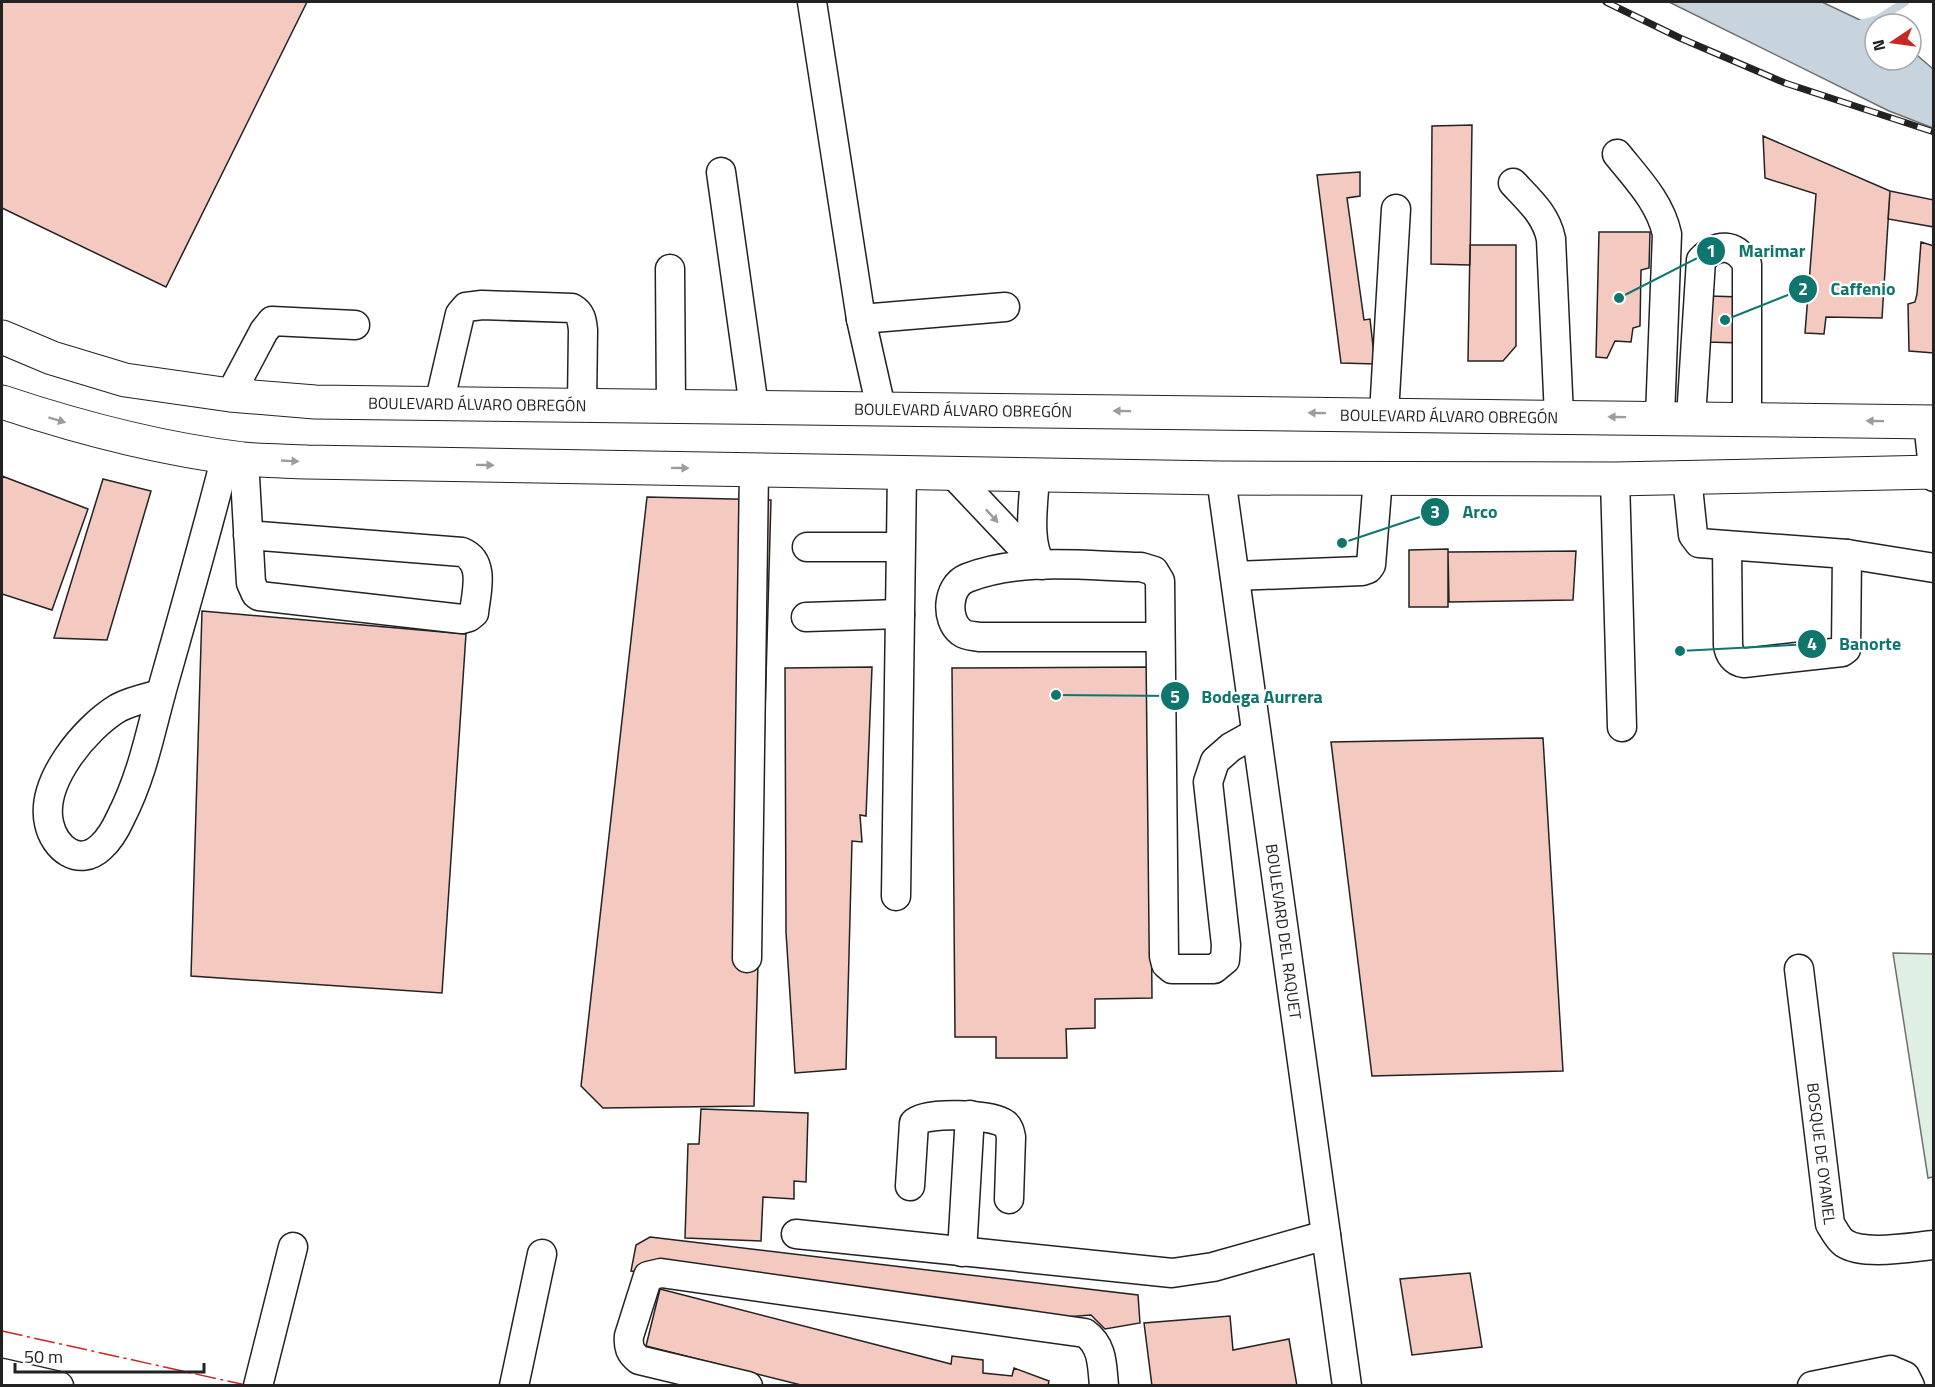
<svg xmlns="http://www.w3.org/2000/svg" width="1935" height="1387" font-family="'Titillium Web',sans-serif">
<rect width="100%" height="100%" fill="#fff"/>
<path fill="#e0efe3" stroke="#6f6f6f" stroke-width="1.5" d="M 1893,953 L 1933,954 L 1933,1177 L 1928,1178 Z"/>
<path fill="#c7d3dd" stroke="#6f6f6f" stroke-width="1.5" d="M 1669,2 L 1822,2 L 1875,27 L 1875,60 L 1911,60 L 1911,50 L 1933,69 L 1933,128 L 1889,111 Z"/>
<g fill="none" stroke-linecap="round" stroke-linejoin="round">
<path stroke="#c7d3dd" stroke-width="8" d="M 1856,25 L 1878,19 L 1905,2"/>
</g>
<path fill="#f3c9c0" stroke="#222" stroke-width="1.5" d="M 2,2 L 307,2 L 166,287 L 2,208 Z
M 1472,125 L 1470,265 L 1431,264 L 1432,126 Z
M 1763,136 L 1890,191 L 1882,318 L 1826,317 L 1824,334 L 1805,333 L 1816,194 L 1765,178 Z
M 1360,172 L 1360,196 L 1347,198 L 1364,320 L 1370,319 L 1375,364 L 1341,363 L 1317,175 Z
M 1890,191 L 1934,200 L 1934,227 L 1888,219 Z
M 1599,232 L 1650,232 L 1649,268 L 1641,270 L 1640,326 L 1633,328 L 1631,342 L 1615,341 L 1607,358 L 1596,357 Z
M 1921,242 L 1934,246 L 1934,353 L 1909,351 L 1908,304 L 1915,302 L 1917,294 Z
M 1470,245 L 1516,245 L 1516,346 L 1503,361 L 1468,361 Z
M 1708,296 L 1743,297 L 1742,343 L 1706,342 Z
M 2,476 L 88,509 L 52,610 L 2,594 Z
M 103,479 L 151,491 L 107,640 L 54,638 Z
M 647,497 L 771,500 L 754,1106 L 603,1108 L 581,1086 Z
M 1448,549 L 1448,607 L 1409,607 L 1409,550 Z
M 1576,551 L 1573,600 L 1449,602 L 1448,552 Z
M 202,611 L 466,634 L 442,993 L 191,976 Z
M 872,667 L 866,816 L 860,815 L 862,842 L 852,841 L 846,1069 L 795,1073 L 786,932 L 785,668 Z
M 1149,667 L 1152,998 L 1095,999 L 1095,1028 L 1066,1029 L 1067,1058 L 996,1058 L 996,1037 L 955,1037 L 952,668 Z
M 1543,738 L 1563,1071 L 1372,1076 L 1331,742 Z
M 701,1109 L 808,1113 L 806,1182 L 794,1181 L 794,1199 L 763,1197 L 761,1241 L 685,1238 L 688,1144 L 699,1144 Z
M 650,1237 L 1138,1295 L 1140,1323 L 1105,1329 L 1091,1315 L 1065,1317 L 631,1271 L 636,1245 Z
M 1470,1273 L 1482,1347 L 1412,1355 L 1400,1279 Z
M 660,1289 L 951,1364 L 952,1356 L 983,1360 L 983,1373 L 1012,1376 L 1014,1368 L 1049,1381 L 1048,1386 L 805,1386 L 646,1346 Z
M 1230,1316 L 1233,1350 L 1289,1339 L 1297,1386 L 1152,1386 L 1144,1323 Z"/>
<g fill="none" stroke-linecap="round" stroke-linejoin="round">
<g stroke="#222" stroke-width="31">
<g id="minor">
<path d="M 812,2 L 861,319 L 881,408"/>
<path d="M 1617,154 C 1637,179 1660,202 1667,234 L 1660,417"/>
<path d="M 721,172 L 754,407"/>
<path d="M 1513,183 C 1530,201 1546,215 1551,239 L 1559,416"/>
<path d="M 670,269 L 671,406"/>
<path d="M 861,319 L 1005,307"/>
<path d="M 230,395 L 264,331 L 272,321 L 355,325"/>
<path d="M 439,404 L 460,314 L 466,307 L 482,305 L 572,308 C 581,313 582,320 583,330 L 582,405"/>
<path d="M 1384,414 L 1396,209"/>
<path d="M 1691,418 L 1701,260 C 1717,243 1735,243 1747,264 L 1747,418"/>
<path d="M 1928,422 L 1934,477"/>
<path d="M 244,459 L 251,583 L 256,594 L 259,596 L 462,619 L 469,617 L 474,613 C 476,593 486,562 462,552 L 248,535"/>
<path d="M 952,473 L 1020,545 L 1023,551 L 1022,565"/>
<path d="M 1035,475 C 1034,501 1026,544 1042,565"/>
<path d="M 1687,477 L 1693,535 L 1699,543 L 1847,554 L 1934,568"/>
<path id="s1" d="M 1221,478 L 1347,1386"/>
<path d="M 1615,479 L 1622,727"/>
<path d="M 1727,546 L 1728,645 C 1729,654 1734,662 1744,663 L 1842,652 L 1846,649 L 1847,554"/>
<path d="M 807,547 L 900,547"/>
<path d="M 1235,576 L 1362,571 L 1368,569 L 1371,565 L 1378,478"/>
<path d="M 806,617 L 900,614"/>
<path d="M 1160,637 L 979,637 C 973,636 966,636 961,632 C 945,620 947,586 967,578 C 1021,557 1084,566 1141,567 L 1154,571 L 1160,581 L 1164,956 L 1166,964 L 1172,969 L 1214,969 L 1225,960 L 1226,945 L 1208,782 L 1215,761 L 1231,747 L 1256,733"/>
<path d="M 161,694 C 146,698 131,701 118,708 C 85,728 40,782 49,823 C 54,848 79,868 101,847 C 110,839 116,828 121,817 C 144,772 151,727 165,679 C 186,605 207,531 226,456"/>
<path d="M 896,896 L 902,472"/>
<path d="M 747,958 L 754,470"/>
<path id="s2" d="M 1799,969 L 1830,1224 C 1834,1230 1838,1239 1844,1243 C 1864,1256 1911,1247 1934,1245"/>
<path d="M 910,1186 L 914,1123 C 925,1111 993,1114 1005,1124 C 1009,1127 1010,1132 1011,1137 L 1009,1199"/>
<path d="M 796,1234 L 1172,1273 L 1213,1267 L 1326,1235"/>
<path d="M 962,1252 L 970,1115"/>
<path d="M 2,1373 L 59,1386"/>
<path d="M 258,1386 L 293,1247"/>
<path d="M 514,1386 L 542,1254"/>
<path d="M 748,1386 L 639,1360 C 630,1353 628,1347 629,1336 L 648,1276 L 661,1273 L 1085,1333 C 1103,1346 1102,1365 1104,1386"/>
<path d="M 1812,1386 L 1891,1370 L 1905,1376 L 1910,1386"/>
</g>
</g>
<g stroke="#222" stroke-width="35">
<g id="highway">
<path id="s3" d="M 2,337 L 52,358 L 125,380 L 230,395 L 315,402 L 1934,422"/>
<path d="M 2,402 C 80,428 160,449 243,459 C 264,461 286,461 307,462 L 1221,478 L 1615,479 L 1934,472"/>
</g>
</g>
<use href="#minor" stroke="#fff" stroke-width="28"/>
<use href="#highway" stroke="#fff" stroke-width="33"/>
<g stroke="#222" stroke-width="7">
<path id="rail" d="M 1606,2 L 1680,38 L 1785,83 L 1934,132"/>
</g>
<use href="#rail" stroke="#fff" stroke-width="4.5" stroke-dasharray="14" stroke-linecap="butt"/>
<path stroke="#c62828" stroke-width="1.5" stroke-dasharray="21 4.5 3 4.5" stroke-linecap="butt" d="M 2,1331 L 250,1386"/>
</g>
<defs><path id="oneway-solid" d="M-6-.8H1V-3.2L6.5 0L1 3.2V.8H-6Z" transform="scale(1.5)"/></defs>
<g fill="#9c9c9c">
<use href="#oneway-solid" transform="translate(1122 411) rotate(-179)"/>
<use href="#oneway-solid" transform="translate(1317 413) rotate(-179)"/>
<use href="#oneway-solid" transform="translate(1617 417) rotate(-179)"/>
<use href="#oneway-solid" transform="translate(57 420) rotate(17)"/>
<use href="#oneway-solid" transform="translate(1875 421) rotate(-179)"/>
<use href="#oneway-solid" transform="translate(290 461) rotate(3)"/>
<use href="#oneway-solid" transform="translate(485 465) rotate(1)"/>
<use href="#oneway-solid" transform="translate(680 468) rotate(1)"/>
<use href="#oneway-solid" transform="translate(992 516) rotate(47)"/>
</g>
<g text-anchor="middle" stroke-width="4.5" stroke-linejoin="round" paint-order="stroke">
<g font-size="16" fill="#222" stroke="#fff">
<text dy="6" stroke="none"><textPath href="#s3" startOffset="484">BOULEVARD ÁLVARO OBREGÓN</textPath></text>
<text dy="6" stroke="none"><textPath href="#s3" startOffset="970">BOULEVARD ÁLVARO OBREGÓN</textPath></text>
<text dy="6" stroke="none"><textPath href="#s3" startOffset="1456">BOULEVARD ÁLVARO OBREGÓN</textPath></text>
<text dy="6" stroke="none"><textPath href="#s1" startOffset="458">BOULEVARD DEL RAQUET</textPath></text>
<text dy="6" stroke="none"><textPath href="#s2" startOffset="186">BOSQUE DE OYAMEL</textPath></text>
</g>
</g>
<path fill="none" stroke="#0f766e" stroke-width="2" d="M1619 298L1711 251M1725 320L1803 289M1342 543L1435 512M1680 651L1812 644M1056 695L1175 696"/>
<g fill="#0f766e" stroke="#fff" stroke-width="2">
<circle cx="1619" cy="298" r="6"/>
<circle cx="1725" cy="320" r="6"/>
<circle cx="1342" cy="543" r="6"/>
<circle cx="1680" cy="651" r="6"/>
<circle cx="1056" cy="695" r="6"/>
<circle cx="1711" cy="251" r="15"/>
<circle cx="1803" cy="289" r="15"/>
<circle cx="1435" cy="512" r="15"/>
<circle cx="1812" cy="644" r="15"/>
<circle cx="1175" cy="696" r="15"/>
</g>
<g font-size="18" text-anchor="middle" font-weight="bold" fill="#fff">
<text x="1711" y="257">1</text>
<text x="1803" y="295">2</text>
<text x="1435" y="518">3</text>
<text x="1812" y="650">4</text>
<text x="1175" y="703">5</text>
</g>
<g font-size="18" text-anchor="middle" font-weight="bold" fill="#0f766e" stroke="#fff" stroke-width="4.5" stroke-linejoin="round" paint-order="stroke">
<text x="1772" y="257">Marimar</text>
<text x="1863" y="295">Caffenio</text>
<text x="1480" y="518">Arco</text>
<text x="1870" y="650">Banorte</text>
<text x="1262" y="703">Bodega Aurrera</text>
</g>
<rect width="1935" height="1387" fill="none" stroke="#222222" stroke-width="6"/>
<g transform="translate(1893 42) rotate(257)"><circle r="28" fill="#ffffff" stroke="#a7a7a7" stroke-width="1.5"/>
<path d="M0-4.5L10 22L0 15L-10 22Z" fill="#c62828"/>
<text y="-9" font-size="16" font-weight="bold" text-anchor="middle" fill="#222222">N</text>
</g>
<path d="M15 1363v9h189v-9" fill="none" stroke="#222222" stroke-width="3"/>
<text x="24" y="1363" font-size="18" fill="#222222" stroke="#ffffff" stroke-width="4.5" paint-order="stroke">50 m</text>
</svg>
